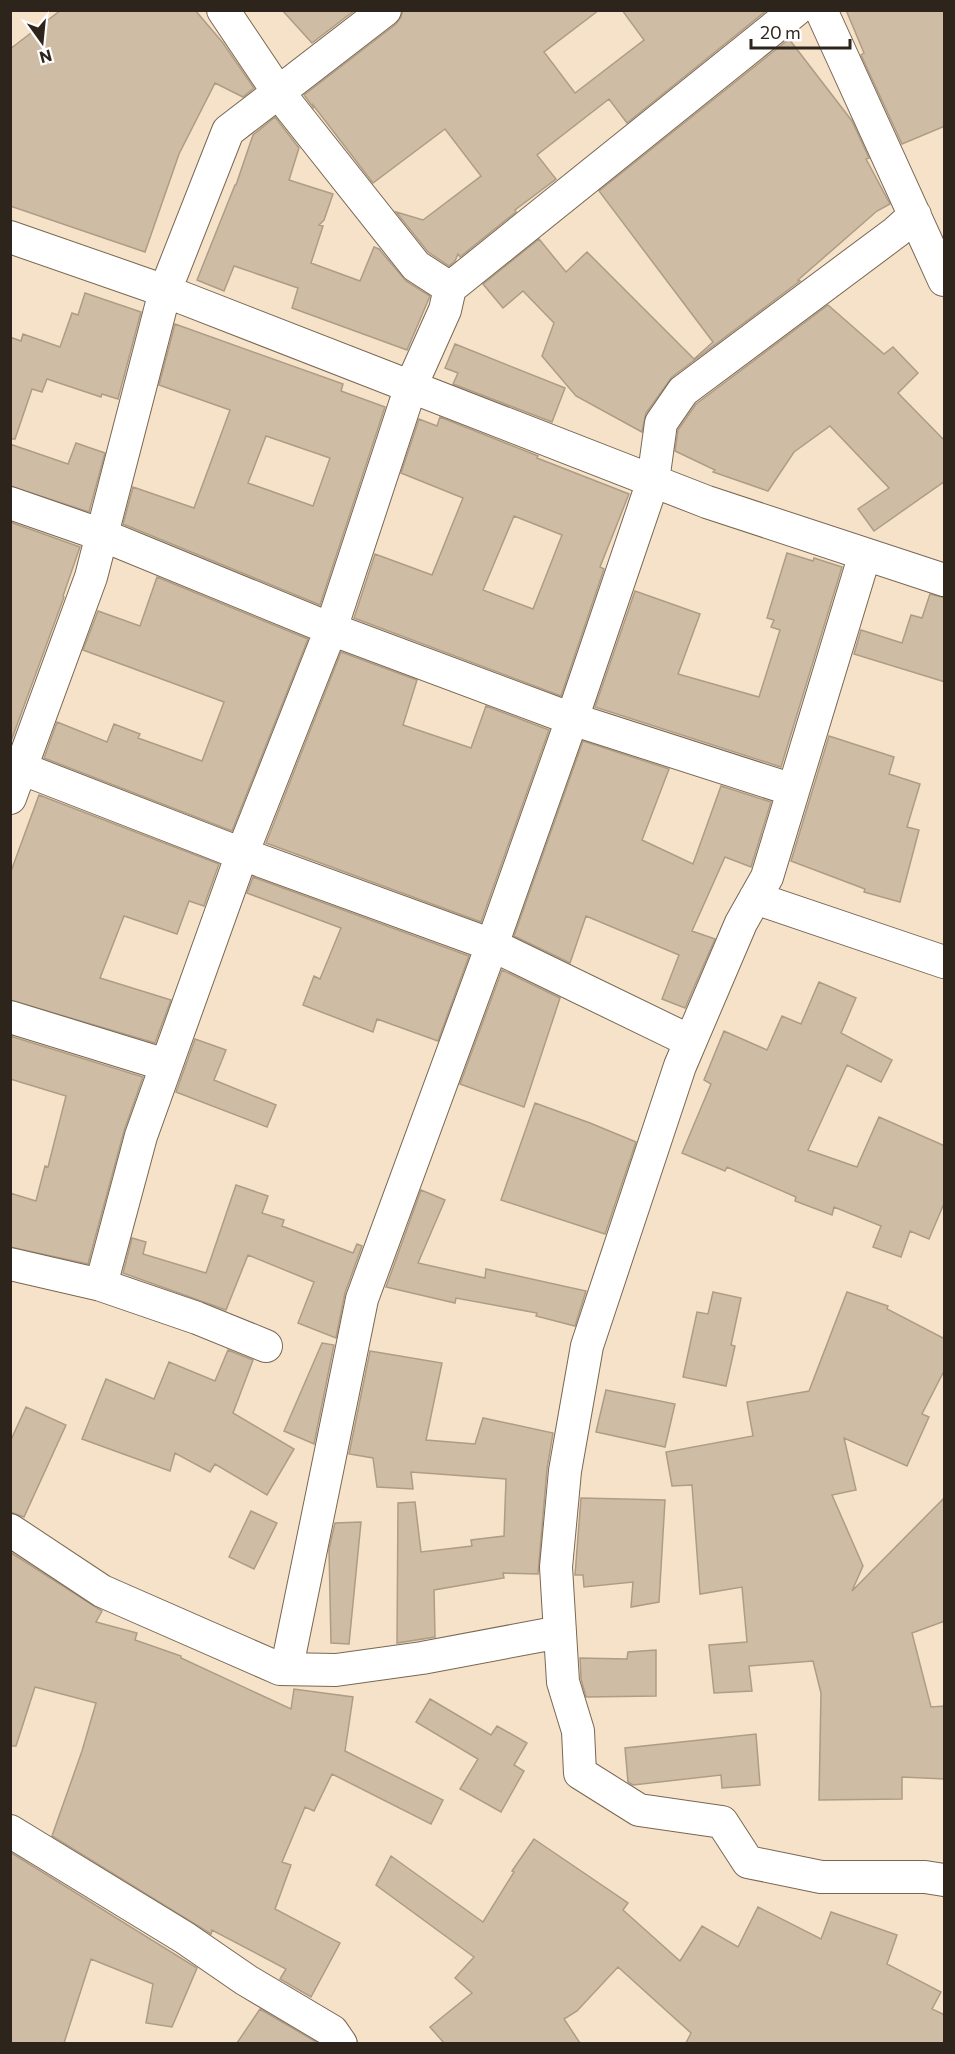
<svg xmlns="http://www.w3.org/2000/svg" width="955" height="2054" font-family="Commissioner,sans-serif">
<rect width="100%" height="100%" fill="#f5e2c9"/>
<path fill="#cfbca4" stroke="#af9c85" stroke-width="1.5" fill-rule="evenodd" d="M 61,10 L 195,10 L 223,43 L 254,88 L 243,97 L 215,83 L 179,154 L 145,252 L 10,206 L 10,49 Z
M 282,10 L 355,10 L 312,43 Z
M 403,10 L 599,10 L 544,52 L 575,93 L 644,40 L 622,10 L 767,10 L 627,123 L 609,99 L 537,155 L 556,179 L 515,210 L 516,212 L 460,257 L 458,254 L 455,261 L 449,266 L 428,252 L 396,212 L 423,220 L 481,176 L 445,129 L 373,183 L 313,105 L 313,107 L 304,95 L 396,24 L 401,17 Z
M 846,10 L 945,10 L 945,126 L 902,144 L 861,55 L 864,53 Z
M 789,39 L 852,121 L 869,158 L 866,159 L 890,204 L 877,211 L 798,280 L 800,281 L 672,377 L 646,413 L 642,432 L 576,396 L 542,356 L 554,323 L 523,291 L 503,308 L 483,284 L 539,239 L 566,272 L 587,252 L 694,359 L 713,342 L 599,191 Z
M 275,117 L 299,148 L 289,180 L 333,194 L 324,220 L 319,225 L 323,226 L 311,263 L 360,281 L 374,247 L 379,249 L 406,281 L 430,296 L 407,350 L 292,308 L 298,288 L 234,266 L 224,291 L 197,280 L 235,185 L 236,185 L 253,135 Z
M 85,293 L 141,312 L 118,399 L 102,394 L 101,397 L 47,379 L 42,392 L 32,389 L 15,439 L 10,439 L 10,337 L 21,341 L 23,334 L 60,347 L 72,313 L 78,315 Z
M 828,305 L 884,354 L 893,347 L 918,373 L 898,393 L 945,441 L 945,481 L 874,531 L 858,509 L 889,488 L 830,426 L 794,452 L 768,491 L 713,472 L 715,470 L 675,451 L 678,430 L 696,404 Z
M 175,324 L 343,384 L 341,391 L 385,407 L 320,605 L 123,524 L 133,487 L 194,508 L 230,410 L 159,385 ZM 266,436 L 330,458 L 313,506 L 248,483 Z
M 455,344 L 565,388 L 552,422 L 453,384 L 458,373 L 445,368 Z
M 440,417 L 538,456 L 537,458 L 629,494 L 600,567 L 604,569 L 561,696 L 354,618 L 375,554 L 432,575 L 463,498 L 401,473 L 419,419 L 437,426 ZM 514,516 L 562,535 L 533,609 L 483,590 Z
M 76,443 L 105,453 L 89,512 L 10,486 L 10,444 L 68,464 Z
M 10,522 L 80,547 L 63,596 L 64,597 L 10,744 Z
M 787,553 L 813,561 L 814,558 L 842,567 L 781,767 L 595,707 L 635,591 L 700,614 L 678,674 L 759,697 L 780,630 L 771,627 L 774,620 L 767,618 Z
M 157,577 L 308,639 L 232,831 L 44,758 L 57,722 L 107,742 L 114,724 L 140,734 L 138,738 L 202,761 L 224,702 L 83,650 L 98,611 L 140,626 Z
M 930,594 L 945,598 L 945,682 L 854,654 L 861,630 L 902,643 L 911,615 L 922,618 Z
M 341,652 L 417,680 L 403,725 L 471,748 L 486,706 L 549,730 L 481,922 L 266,843 Z
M 829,736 L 894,757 L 889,774 L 920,784 L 907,827 L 919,830 L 900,902 L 864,892 L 865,889 L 791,861 Z
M 583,741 L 669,769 L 642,840 L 693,864 L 721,786 L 771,802 L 751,867 L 725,857 L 692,931 L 715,939 L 685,1008 L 662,999 L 679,955 L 586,916 L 570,963 L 514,936 Z
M 39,795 L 219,864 L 204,906 L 189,901 L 177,934 L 124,916 L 100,978 L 171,1000 L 155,1043 L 10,1000 L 10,874 Z
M 253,877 L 469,956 L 438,1041 L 377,1019 L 373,1032 L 303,1005 L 314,976 L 320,979 L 341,928 L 247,893 Z
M 502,970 L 560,998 L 524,1107 L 460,1084 Z
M 819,982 L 856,998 L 841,1033 L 892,1060 L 881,1082 L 847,1065 L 808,1150 L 857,1167 L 879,1117 L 945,1146 L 945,1201 L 929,1239 L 910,1231 L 901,1257 L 873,1247 L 881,1226 L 834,1207 L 832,1215 L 795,1201 L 796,1197 L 727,1167 L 725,1171 L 682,1153 L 711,1084 L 704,1080 L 724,1031 L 767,1050 L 782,1016 L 801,1024 Z
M 10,1036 L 143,1077 L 124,1131 L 88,1264 L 10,1247 L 10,1193 L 36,1201 L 45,1166 L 48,1167 L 66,1096 L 10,1079 Z
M 195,1039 L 226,1050 L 214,1080 L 276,1105 L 267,1127 L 176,1092 Z
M 535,1103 L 590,1123 L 636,1142 L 605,1234 L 501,1200 Z
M 236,1185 L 268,1196 L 262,1213 L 284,1220 L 282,1226 L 353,1253 L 357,1244 L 362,1246 L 345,1293 L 336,1338 L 298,1323 L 314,1282 L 248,1255 L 226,1310 L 123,1273 L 132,1238 L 146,1242 L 143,1254 L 206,1273 Z
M 421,1190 L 445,1200 L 418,1263 L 485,1278 L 486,1269 L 586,1291 L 575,1326 L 536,1316 L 537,1313 L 456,1298 L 455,1303 L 386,1287 Z
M 713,1292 L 741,1298 L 731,1345 L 735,1346 L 726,1386 L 683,1377 L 697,1312 L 708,1314 Z
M 847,1292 L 888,1306 L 887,1309 L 945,1339 L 945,1369 L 922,1414 L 929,1417 L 907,1466 L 844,1438 L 856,1490 L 832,1495 L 863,1566 L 852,1591 L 945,1497 L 945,1621 L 912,1633 L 931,1707 L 945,1706 L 945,1779 L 902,1777 L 902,1799 L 819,1800 L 821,1693 L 813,1661 L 749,1666 L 752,1691 L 714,1693 L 709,1645 L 747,1642 L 742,1587 L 700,1594 L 692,1485 L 672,1486 L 666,1452 L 753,1436 L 747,1402 L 809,1391 Z
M 322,1343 L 334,1345 L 314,1444 L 284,1431 Z
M 228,1350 L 253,1360 L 233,1413 L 294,1449 L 267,1495 L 215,1464 L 210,1472 L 175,1453 L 170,1471 L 82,1439 L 106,1379 L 154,1399 L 169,1362 L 215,1381 Z
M 370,1351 L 442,1363 L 426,1440 L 475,1444 L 483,1418 L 553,1433 L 547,1469 L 538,1574 L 503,1573 L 504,1578 L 434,1590 L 435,1637 L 397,1643 L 398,1503 L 415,1502 L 421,1552 L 472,1546 L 471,1540 L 504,1536 L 506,1479 L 411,1472 L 413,1489 L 377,1487 L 373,1458 L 349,1454 Z
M 606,1390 L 675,1404 L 665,1447 L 596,1432 Z
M 26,1407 L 66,1425 L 24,1517 L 10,1512 L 10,1442 Z
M 581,1498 L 665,1500 L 659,1602 L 631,1607 L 633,1582 L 584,1587 L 583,1575 L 575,1575 Z
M 251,1511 L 277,1523 L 254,1569 L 229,1557 Z
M 361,1522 L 349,1644 L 331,1643 L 329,1549 L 335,1523 Z
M 10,1552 L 102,1611 L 96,1622 L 137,1633 L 135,1640 L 181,1656 L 181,1658 L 291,1709 L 294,1689 L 353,1697 L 345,1751 L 443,1800 L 431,1824 L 332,1774 L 314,1811 L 305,1807 L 282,1862 L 291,1865 L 275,1909 L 340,1943 L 311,1997 L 280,1979 L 286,1969 L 212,1930 L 211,1934 L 52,1836 L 82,1751 L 96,1703 L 35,1687 L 16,1746 L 10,1746 Z
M 656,1650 L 656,1696 L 586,1697 L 581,1679 L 580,1658 L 627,1659 L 628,1652 Z
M 430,1699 L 491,1735 L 497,1726 L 527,1743 L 514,1765 L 524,1771 L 501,1812 L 460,1789 L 478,1759 L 416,1722 Z
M 756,1734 L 760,1785 L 722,1788 L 721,1775 L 633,1785 L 628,1782 L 625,1748 Z
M 534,1839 L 628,1903 L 623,1910 L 680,1961 L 702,1926 L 738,1947 L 758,1907 L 821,1939 L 831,1912 L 897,1935 L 887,1964 L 941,1992 L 932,2009 L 945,2015 L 945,2043 L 686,2043 L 691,2033 L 618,1967 L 577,2011 L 564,2019 L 580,2043 L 444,2043 L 430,2027 L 472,1993 L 455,1978 L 474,1957 L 376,1885 L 391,1856 L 483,1922 L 514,1872 L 512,1871 Z
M 10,1852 L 197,1968 L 172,2027 L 146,2023 L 153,1984 L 91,1959 L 64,2043 L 10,2043 Z
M 260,2009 L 318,2043 L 237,2043 Z"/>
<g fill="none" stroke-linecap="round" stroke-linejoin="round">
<g stroke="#796752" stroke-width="34">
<path id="minor" d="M 223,10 L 278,92 L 416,266 L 450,288
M 821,10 L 944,280
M 10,237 L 165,291 L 707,502 L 944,580
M 10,503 L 102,535 L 331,629 L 572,719 L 793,790
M 865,554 L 767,877 L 741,923 L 680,1066 L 587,1346 L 565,1471 L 556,1567 L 563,1682 L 578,1731 L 580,1773 L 639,1810 L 722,1822 L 748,1862 L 821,1877 L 925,1877 L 944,1880
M 10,764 L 242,854 L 492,945 L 690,1041
M 10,798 L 91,577 L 165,291 L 228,131 L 385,10
M 755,898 L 944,962
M 10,1017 L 166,1065
M 10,1264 L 101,1285
M 266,1346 L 197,1318 L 101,1285 L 141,1136 L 242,854 L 331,629 L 411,386 L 445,310 L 450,288 L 796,10
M 10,1530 L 102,1591 L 280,1669 L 289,1657 L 362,1299 L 492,945 L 572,719 L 653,481 L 661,423 L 683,391 L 896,232 L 915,215
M 280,1669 L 336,1670 L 422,1658 L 560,1632
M 10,1831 L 185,1938 L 246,1980 L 332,2031 L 341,2044"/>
</g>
<use href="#minor" stroke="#fff" stroke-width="32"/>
</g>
<rect width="955" height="2054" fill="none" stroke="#2d251c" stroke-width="24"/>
<g transform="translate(42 42) rotate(165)" stroke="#ffffff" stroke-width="4.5" paint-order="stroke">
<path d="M0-4.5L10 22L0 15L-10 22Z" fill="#2d251c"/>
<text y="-9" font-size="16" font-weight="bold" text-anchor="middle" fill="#2d251c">N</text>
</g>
<path d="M751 39v9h99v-9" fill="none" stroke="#2d251c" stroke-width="3"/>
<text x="760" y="39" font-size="18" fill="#2d251c" stroke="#ffffff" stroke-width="4.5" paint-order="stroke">20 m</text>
</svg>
